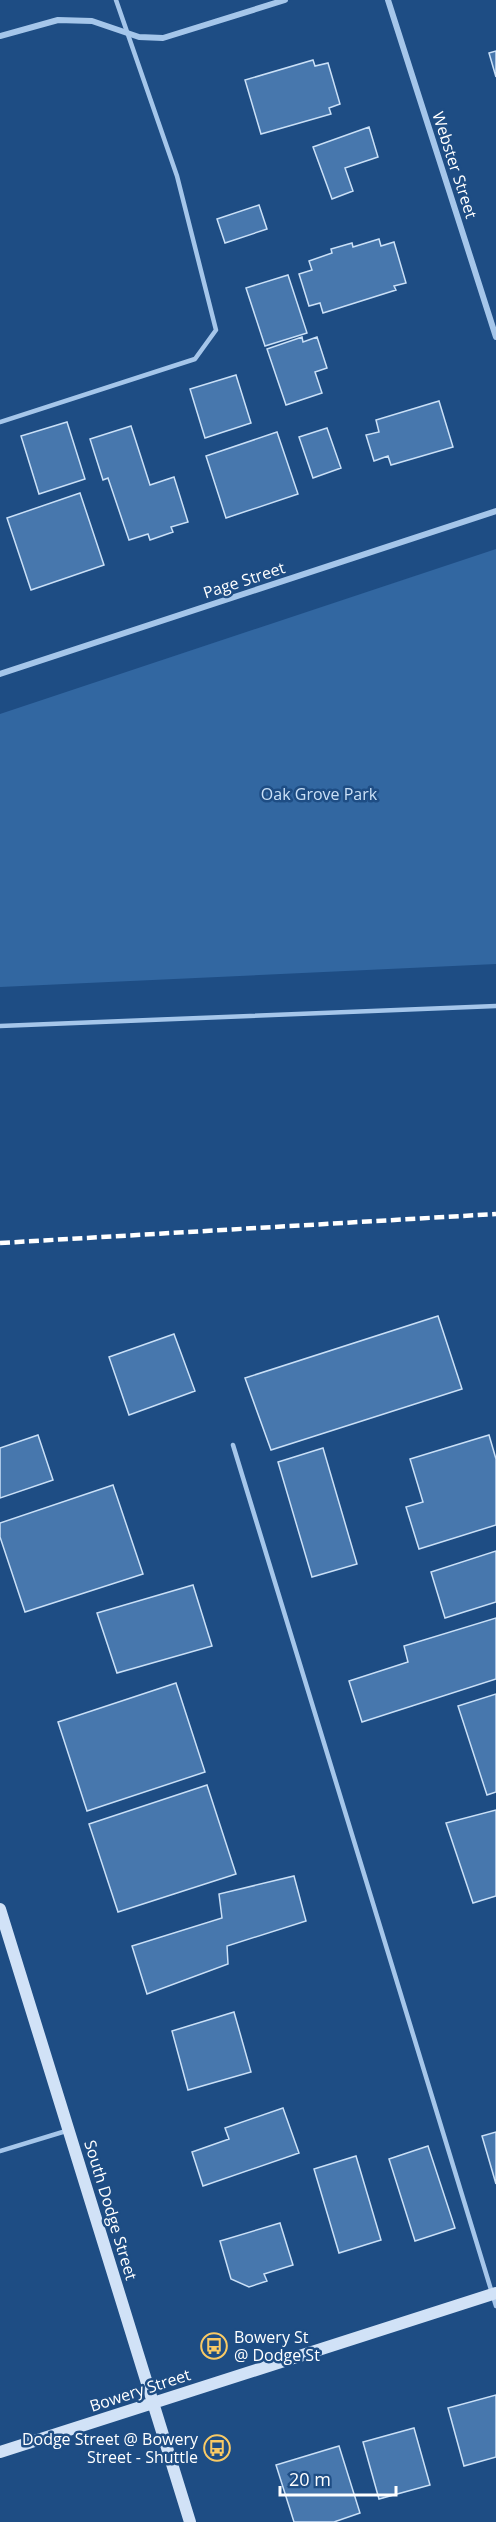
<svg xmlns="http://www.w3.org/2000/svg" width="496" height="2522" font-family="'Open Sans',sans-serif">
<rect width="100%" height="100%" fill="#1e4d84"/>
<path fill="#3267a1" d="M 496,549 L 496,964 L 0,987 L 0,714 Z"/>
<path fill="#4777ad" stroke="#cae0f7" stroke-width="1.5" d="M 496,51 L 496,77 L 489,53 Z
M 313,60 L 315,66 L 328,63 L 340,104 L 329,108 L 331,114 L 261,134 L 245,80 Z
M 369,127 L 378,157 L 345,168 L 353,191 L 332,199 L 313,147 Z
M 259,205 L 267,229 L 225,243 L 217,219 Z
M 379,239 L 381,246 L 394,242 L 406,283 L 394,286 L 396,290 L 323,313 L 320,303 L 309,306 L 299,274 L 312,270 L 309,261 L 332,253 L 331,249 L 352,243 L 353,247 Z
M 288,275 L 307,333 L 265,346 L 246,288 Z
M 302,337 L 303,342 L 317,337 L 327,368 L 315,372 L 322,393 L 286,405 L 267,349 Z
M 236,375 L 251,423 L 205,438 L 190,389 Z
M 439,401 L 453,447 L 391,465 L 388,456 L 374,461 L 366,435 L 379,432 L 376,420 Z
M 67,422 L 85,479 L 39,494 L 21,436 Z
M 131,426 L 150,485 L 174,477 L 188,522 L 171,527 L 173,532 L 150,540 L 148,534 L 129,540 L 108,478 L 103,480 L 90,439 Z
M 327,428 L 341,468 L 313,478 L 299,437 Z
M 277,432 L 298,494 L 226,518 L 206,456 Z
M 80,493 L 104,565 L 31,590 L 7,518 Z
M 438,1316 L 462,1389 L 271,1450 L 245,1378 Z
M 174,1334 L 195,1391 L 129,1415 L 109,1357 Z
M 38,1435 L 53,1480 L 0,1498 L 0,1448 Z
M 489,1435 L 496,1459 L 496,1525 L 419,1549 L 406,1507 L 423,1502 L 410,1459 Z
M 323,1448 L 357,1564 L 312,1577 L 278,1462 Z
M 113,1485 L 143,1574 L 25,1612 L 0,1537 L 0,1523 Z
M 496,1551 L 496,1602 L 445,1618 L 431,1572 Z
M 193,1585 L 212,1646 L 117,1673 L 97,1613 Z
M 496,1618 L 496,1679 L 362,1722 L 349,1681 L 408,1662 L 404,1646 Z
M 176,1683 L 205,1772 L 87,1811 L 58,1722 Z
M 496,1694 L 496,1792 L 487,1795 L 458,1706 Z
M 207,1785 L 236,1874 L 118,1912 L 89,1824 Z
M 496,1810 L 496,1896 L 473,1903 L 446,1823 Z
M 294,1876 L 306,1921 L 227,1946 L 228,1964 L 147,1994 L 132,1946 L 222,1918 L 219,1894 Z
M 234,2012 L 251,2072 L 188,2090 L 172,2031 Z
M 283,2108 L 299,2153 L 203,2186 L 192,2152 L 229,2139 L 225,2128 Z
M 496,2132 L 496,2184 L 482,2136 Z
M 428,2146 L 455,2228 L 415,2241 L 389,2159 Z
M 356,2156 L 381,2240 L 339,2253 L 314,2169 Z
M 280,2223 L 293,2265 L 264,2274 L 267,2281 L 249,2287 L 231,2279 L 220,2241 Z
M 496,2395 L 496,2457 L 464,2466 L 448,2408 Z
M 414,2428 L 430,2485 L 379,2499 L 363,2442 Z
M 339,2446 L 360,2513 L 334,2522 L 294,2522 L 276,2465 Z"/>
<g fill="none" stroke-linecap="round" stroke-linejoin="round">
<path stroke="#a5c6ea" stroke-width="4.5" d="M 0,422 L 195,359 L 216,330 L 177,176 L 116,0
M 0,1026 L 496,1006
M 233,1445 L 496,2306
M 0,2151 L 66,2131"/>
<path stroke="#a5c6ea" stroke-width="6" d="M 388,0 L 496,337
M 0,36 L 58,20 L 92,21 L 139,37 L 163,38 L 285,0
M 0,674 L 496,511"/>
<path stroke="#d1e2f7" stroke-width="12" d="M 0,1909 L 190,2522
M 0,2452 L 496,2293"/>
<path stroke="#fff" stroke-width="4.5" stroke-dasharray="10 4.5" stroke-linecap="butt" d="M 0,1243 L 496,1214"/>
</g>
<defs>
<g id="bus-ring" transform="scale(1.35)"><circle r="9.5" fill="#1e4d84" stroke="#f9ca65" stroke-width="1.5"/><path d="M-5-6H5V4H4V6H2V4H-2V6H-4V4H-5ZM-3.5-4V0h7V-4ZM-3.5 1.2v1.5H-2V1.2ZM2 1.2v1.5H3.5V1.2Z" fill="#f9ca65"/></g>
</defs>
<g fill-rule="evenodd">
<use href="#bus-ring" x="214" y="2346"/>
<use href="#bus-ring" x="217" y="2448"/>
</g>
<g text-anchor="middle" stroke-width="5" stroke-linejoin="round" paint-order="stroke">
<g font-size="16" fill="#fff" stroke="#1e4d84">
<text transform="translate(455 165) rotate(72)" y="6">Webster Street</text>
<text transform="translate(244 580) rotate(-18)" y="6">Page Street</text>
<text transform="translate(111 2210) rotate(73)" y="6">South Dodge Street</text>
<text transform="translate(140 2390) rotate(-18)" y="6">Bowery Street</text>
</g>
<g font-size="16" fill="#cae0f7" stroke="#1e4d84">
<text x="319" y="800">Oak Grove Park</text>
</g>
<g font-size="16" fill="#fff" stroke="#1e4d84" text-anchor="start">
<text x="234" y="2343">Bowery St<tspan x="234" dy="18">@ Dodge St</tspan></text>
<text x="198" y="2445" text-anchor="end">Dodge Street @ Bowery<tspan x="198" dy="18">Street - Shuttle</tspan></text>
</g>
</g>
<path d="M280 2486v9h116v-9" fill="none" stroke="#ffffff" stroke-width="3"/>
<text x="289" y="2486" font-size="18" fill="#ffffff" stroke="#1e4d84" stroke-width="4.5" paint-order="stroke">20 m</text>
</svg>
